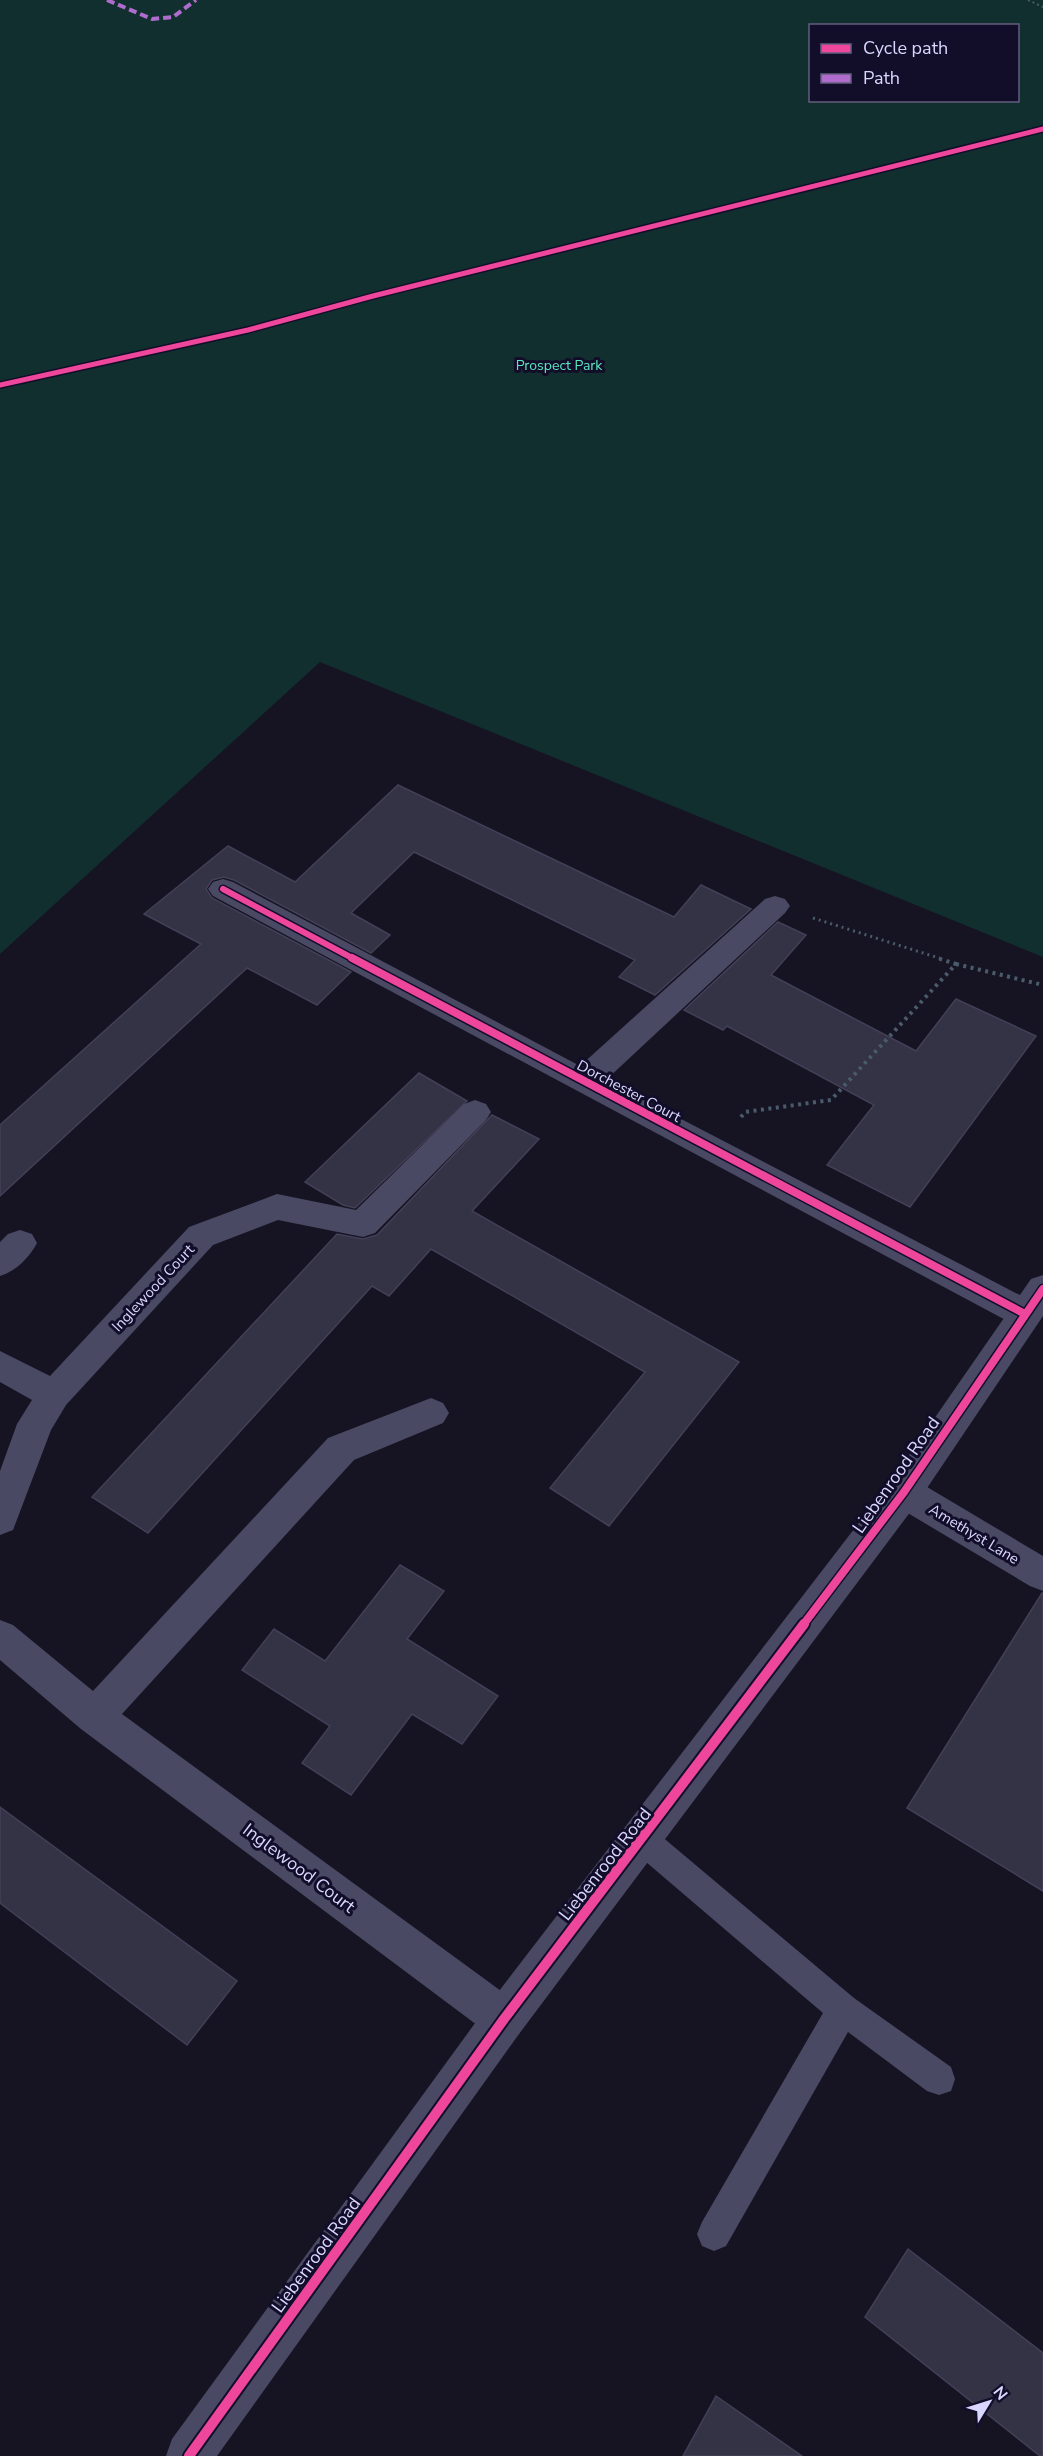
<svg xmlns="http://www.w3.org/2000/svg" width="1043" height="2456" font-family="'Nunito Sans',sans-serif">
<rect width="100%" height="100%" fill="#161423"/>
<path fill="#122f2f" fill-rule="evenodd" d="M 0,0 L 1043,0 L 1043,957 L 320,662 L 0,954 ZM 810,26 L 1018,26 L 1018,100 L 810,100 Z"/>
<path fill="#343245" stroke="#433f57" stroke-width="1.5" d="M 398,785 L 674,917 L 701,885 L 751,909 L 655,995 L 619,977 L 635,960 L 414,852 L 351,913 L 390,935 L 371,953 L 234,880 L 224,877 L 212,880 L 206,889 L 212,898 L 351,972 L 317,1005 L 247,968 L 0,1196 L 0,1125 L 201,944 L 144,914 L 228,846 L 295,882 Z
M 778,922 L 806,935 L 771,975 L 916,1051 L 956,999 L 1036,1036 L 910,1207 L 827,1165 L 874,1105 L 727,1026 L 723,1030 L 684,1010 Z
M 419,1073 L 467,1101 L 355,1208 L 343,1205 L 305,1182 Z
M 492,1115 L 539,1139 L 472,1211 L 739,1362 L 609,1526 L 550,1488 L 645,1372 L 431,1249 L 389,1296 L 372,1286 L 148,1533 L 92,1497 L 337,1234 L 363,1239 L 377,1235 Z
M 400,1565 L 444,1591 L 407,1639 L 498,1696 L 462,1744 L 412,1714 L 351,1795 L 302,1763 L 330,1726 L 242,1670 L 274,1629 L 325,1661 Z
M 1042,1593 L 1043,1593 L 1043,1891 L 907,1808 Z
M 0,1807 L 237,1981 L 187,2045 L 0,1903 Z
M 908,2249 L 1043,2353 L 1043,2456 L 1040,2456 L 865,2317 Z
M 716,2396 L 802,2456 L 683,2456 Z"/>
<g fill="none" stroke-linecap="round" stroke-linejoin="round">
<path stroke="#4a5b6b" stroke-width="2" stroke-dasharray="2 3" stroke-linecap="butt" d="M 1028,0 L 1043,7"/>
<path stroke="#4a5b6b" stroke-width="3" stroke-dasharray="2 4" stroke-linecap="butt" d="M 813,918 L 942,959"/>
<path stroke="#4a5b6b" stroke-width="4" stroke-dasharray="3 4.5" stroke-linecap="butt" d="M 956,964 L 1043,985
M 741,1117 L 745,1112 L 831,1100 L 956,964 L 937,958"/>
<path fill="#494964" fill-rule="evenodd" d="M 643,1825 L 654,1830 L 854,1998 L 951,2067 L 955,2079 L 951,2091 L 939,2095 L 927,2091 L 848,2032 L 726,2246 L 714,2251 L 702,2246 L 697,2234 L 702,2222 L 823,2013 L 632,1850 L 628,1840 L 632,1830 Z"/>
<path fill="#494964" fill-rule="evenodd" d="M 223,879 L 233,882 L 580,1066 L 765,899 L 775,896 L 785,899 L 790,906 L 785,913 L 606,1080 L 1037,1304 L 1042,1314 L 1037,1324 L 1025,1328 L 1013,1324 L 213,896 L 208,889 L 213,882 Z
M 475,1100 L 486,1104 L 491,1112 L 486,1120 L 375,1233 L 363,1237 L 278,1220 L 213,1245 L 66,1405 L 51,1430 L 13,1530 L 0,1535 L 0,1471 L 17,1424 L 32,1400 L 0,1382 L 0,1351 L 50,1376 L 189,1227 L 277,1194 L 356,1210 L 464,1104 Z
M 20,1230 L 32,1234 L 37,1243 C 29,1258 16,1271 0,1276 L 0,1242 L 8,1234 Z
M 431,1398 L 443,1403 L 449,1413 L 443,1423 L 354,1460 L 122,1714 L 519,2004 L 525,2019 L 519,2034 L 504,2040 L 489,2034 L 81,1729 L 0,1660 L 0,1620 L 13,1625 L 93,1691 L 328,1438 Z
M 904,1477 L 917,1481 L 1043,1556 L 1043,1591 L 1030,1586 L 891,1503 L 886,1492 L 891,1481 Z"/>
<path fill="#494964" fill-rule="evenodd" d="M 1043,1275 L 1043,1316 L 917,1503 L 519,2034 L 217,2456 L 166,2456 L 172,2439 L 489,2004 L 891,1481 L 1031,1279 Z"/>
<path stroke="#b06ccc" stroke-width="4" stroke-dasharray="8 4" stroke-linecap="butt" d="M 107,0 L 152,19 L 173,17 L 196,0"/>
<g stroke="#120e29" stroke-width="8">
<path id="cycleway-far3" d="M 0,385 L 248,330 L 373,296 L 1043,129"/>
</g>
<g stroke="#120e29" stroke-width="9">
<path id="cycleway-far2" d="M 223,889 L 354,959"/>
</g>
<g stroke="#120e29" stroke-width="11">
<path id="cycleway-far1" d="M 352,958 L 1025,1314
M 803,1625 L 904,1492 L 1043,1289"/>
</g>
<g stroke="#120e29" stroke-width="14">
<path id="cycleway" d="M 189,2456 L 504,2019 L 804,1624"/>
</g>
<use href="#cycleway-far3" stroke="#ed469a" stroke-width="5"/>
<use href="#cycleway-far2" stroke="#ed469a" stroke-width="6"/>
<use href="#cycleway-far1" stroke="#ed469a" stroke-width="8"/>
<use href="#cycleway" stroke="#ed469a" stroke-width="10"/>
</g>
<g text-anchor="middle" stroke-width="6" stroke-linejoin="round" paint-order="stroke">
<g font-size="14" fill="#5ae7be" stroke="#120e29">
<text x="559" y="370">Prospect Park</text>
</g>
<g font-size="15" fill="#d9d6ff" stroke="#120e29">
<text transform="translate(629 1091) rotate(28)" y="5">Dorchester Court</text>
<text transform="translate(153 1288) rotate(-47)" y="5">Inglewood Court</text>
<text transform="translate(974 1534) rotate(31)" y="5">Amethyst Lane</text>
</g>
<g font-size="18" fill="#d9d6ff" stroke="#120e29">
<text transform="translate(896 1475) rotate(-55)" y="6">Liebenrood Road</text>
<text transform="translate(605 1864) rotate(-52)" y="6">Liebenrood Road</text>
<text transform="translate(299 1868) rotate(37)" y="6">Inglewood Court</text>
<text transform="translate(316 2255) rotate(-54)" y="6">Liebenrood Road</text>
</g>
</g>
<rect x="809" y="24" width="210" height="78" fill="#120e29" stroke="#625e7f" stroke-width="1.5"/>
<rect x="821" y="44" width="30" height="9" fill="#ed469a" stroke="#625e7f" stroke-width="1.5"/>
<text x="863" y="54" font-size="18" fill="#d9d6ff">Cycle path</text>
<rect x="821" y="74" width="30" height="9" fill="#b06ccc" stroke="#625e7f" stroke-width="1.5"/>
<text x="863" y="84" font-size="18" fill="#d9d6ff">Path</text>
<g transform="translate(989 2402) rotate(52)" stroke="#120e29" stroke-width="4.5" paint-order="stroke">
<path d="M0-4.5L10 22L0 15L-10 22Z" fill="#d9d6ff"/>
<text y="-9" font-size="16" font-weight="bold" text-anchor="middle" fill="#d9d6ff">N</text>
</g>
</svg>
